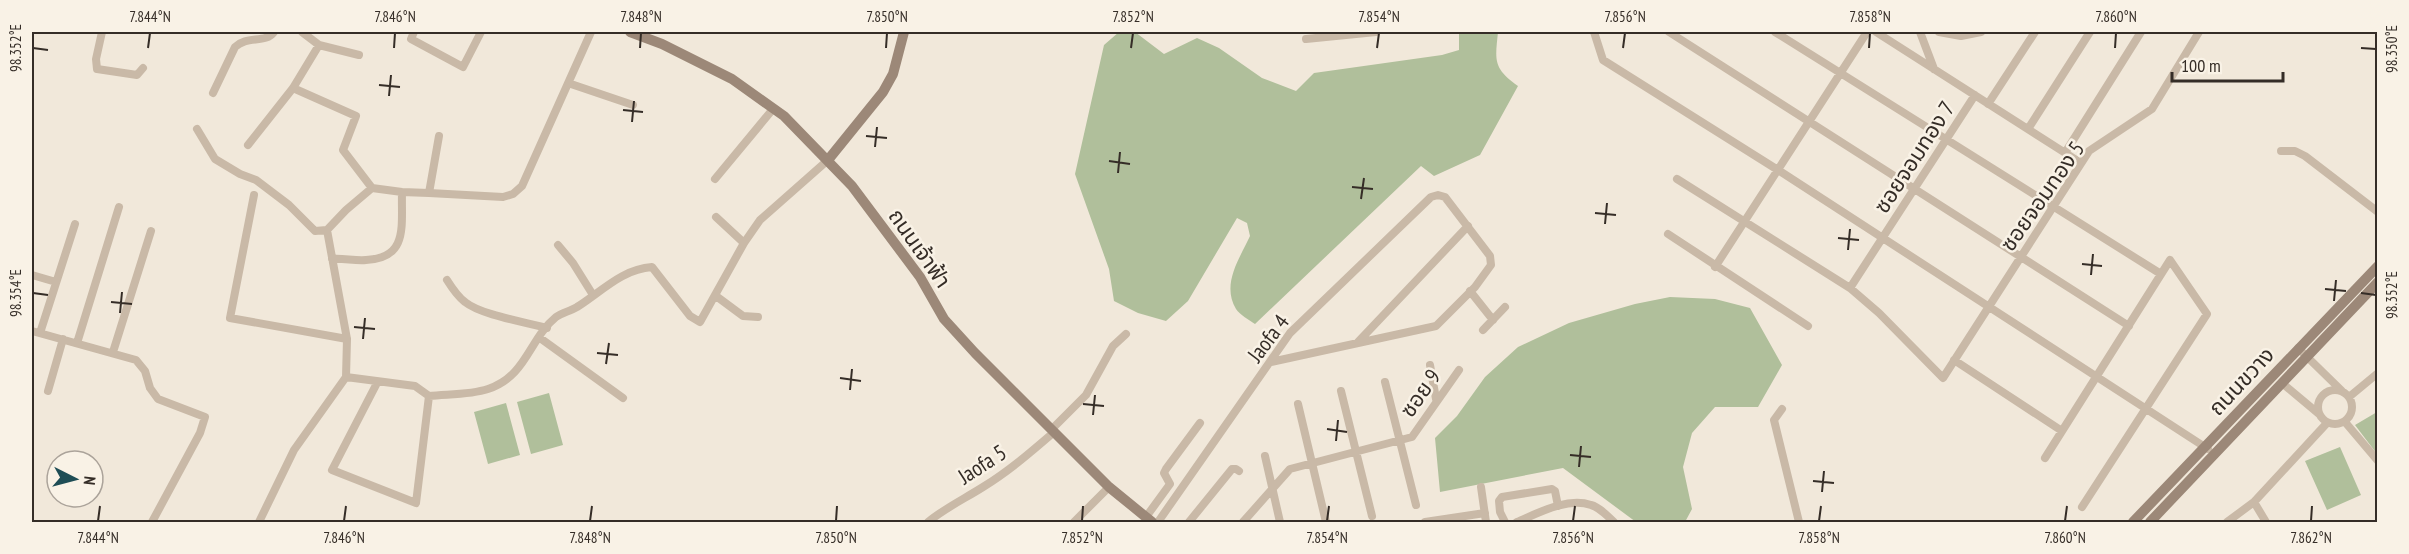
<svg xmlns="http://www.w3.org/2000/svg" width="2409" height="554" font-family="'PT Sans Narrow','Noto Sans Thai',sans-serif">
<rect width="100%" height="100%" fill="#f1e8da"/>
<path fill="#b0bf9b" d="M 1119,32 L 1135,32 L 1164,54 L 1197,38 L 1219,48 L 1262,78 L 1296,91 L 1314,73 L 1442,55 L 1459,50 L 1459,32 L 1498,32 C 1495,61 1493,68 1518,86 L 1480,155 L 1434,176 L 1421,166 L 1255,324 C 1249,320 1240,315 1236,309 C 1221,284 1240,258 1250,236 L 1247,223 L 1237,218 L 1188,301 L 1166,321 L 1138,313 L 1114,301 L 1109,269 L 1075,174 L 1104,45 Z
M 1670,297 L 1715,299 L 1750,308 L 1782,365 L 1758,407 L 1715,407 L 1692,433 L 1683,467 L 1692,509 L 1685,522 L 1636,522 L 1563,468 L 1440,492 L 1435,438 L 1457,416 L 1485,377 L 1518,347 L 1569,323 L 1635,304 Z
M 549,393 L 563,445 L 531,454 L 517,402 Z
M 506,403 L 520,455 L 488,464 L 474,412 Z
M 2377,412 L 2377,454 L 2355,425 Z
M 2340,447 L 2361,495 L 2327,510 L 2305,461 Z"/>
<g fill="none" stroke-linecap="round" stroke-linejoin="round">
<path stroke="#c9b9a7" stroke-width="8" d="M 102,32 L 96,59 L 97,69 L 137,75 L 143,68
M 302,32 L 319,45 L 359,55
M 414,32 L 411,39 L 463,67 L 481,32
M 1594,32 L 1603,60 L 1778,170 L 2208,449
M 1669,32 L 2129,326
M 1775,32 L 2161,274
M 1876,32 L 2081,163
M 1920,32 L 1934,69
M 1939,32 L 1961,36 L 1981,32
M 1306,39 L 1376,32
M 568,83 L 633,105
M 293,88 L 356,116 L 343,150 L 372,188 L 402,192 L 429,193 L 439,136
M 213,93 L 235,47 C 247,35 265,44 274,32
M 1988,104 L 2035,32
M 197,129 L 215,159 L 240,174 L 256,180 L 289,205 L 315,231 L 327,230
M 2028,129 L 2090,32
M 248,145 L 293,88 L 319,45
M 2281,151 L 2295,151 L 2305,156 L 2378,212
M 2065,153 L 2141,32
M 715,179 L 773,109
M 1677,179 L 1850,288 L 1879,313 L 1943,378 L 2089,151 L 2152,109 L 2199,32
M 429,193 L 503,197 L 513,194 L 522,186 L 591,32
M 254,195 L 230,318 L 347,339
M 716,217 L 744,243
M 1668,234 L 1808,326
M 558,245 L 573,263 L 593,295
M 332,259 C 343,258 355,261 366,260 C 409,258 401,225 402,192
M 1715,267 L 1867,32
M 32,275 L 56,282
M 447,280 C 452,288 457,296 465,302 C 481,315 525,322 547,328
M 1850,288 L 1975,95
M 1470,291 L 1493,320
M 716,296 L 743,316 L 758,317
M 1483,330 L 1505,307
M 32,331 L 136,360 L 145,371 L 150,388 L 158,399 L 205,417 L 200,433 L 152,522
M 40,333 L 75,224
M 540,338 L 623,398
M 1358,342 L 1468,226
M 77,343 L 119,207
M 2298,348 L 2342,391
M 113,352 L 151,231
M 1954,360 L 2062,431
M 1430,365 L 1436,399
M 346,377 L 415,386 L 429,396 C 448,394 470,395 488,389 C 527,376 529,339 556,317 C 562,313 570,311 577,307 C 601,292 622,269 652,267 L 690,316 L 700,322 L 744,243 L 760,220 L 828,160
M 1385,382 L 1416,505
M 377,383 L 332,470 L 416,503 L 429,396
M 2282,383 L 2319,414
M2318 407a17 17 0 1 1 34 0a17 17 0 1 1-34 0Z
M 48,391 L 63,339
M 1341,391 L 1372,516
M 2349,397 L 2378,373
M 1298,404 L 1326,522
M 1782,409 L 1774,420 L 1799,522
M 2345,422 L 2378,461
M 1051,430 L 1086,395 L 1113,346 L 1126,334
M 1265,456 L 1280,522
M 2045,458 L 2170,260 L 2207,314 L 2082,507
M 1481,487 L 1486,522
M 2254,502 L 2266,522
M 1146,517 L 1170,484 L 1164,473 L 1166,469 L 1200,423
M 259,522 L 294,450 L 346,377 L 347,339 L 327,230 L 346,210 L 372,188
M 928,522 C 945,508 964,499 983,487 C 1009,471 1031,452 1053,433
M 1074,522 L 1109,487
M 1158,522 L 1290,333 L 1431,197 L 1438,195 L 1445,197 L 1490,256 L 1491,265 L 1475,287 L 1436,326 L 1271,362
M 1189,522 L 1232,469 L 1236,469 L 1239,471
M 1243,522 L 1290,469 L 1412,437 L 1459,370
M 1425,522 L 1485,513
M 1505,522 L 1500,512 L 1499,501 L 1502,497 L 1552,489 L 1555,491 L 1558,506
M 1517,522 C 1538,513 1567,497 1591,505 C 1600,507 1608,517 1614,522
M 2227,522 L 2254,502 L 2327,423"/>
<path stroke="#9c8878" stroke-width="10" d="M 630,32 L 662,44 L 732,79 L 784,116 L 852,186 L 920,277 L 944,319 L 975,353 L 1109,487 L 1152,522
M 828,160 L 883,92 L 893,74 L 904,32
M 2133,522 L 2378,266
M 2150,522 L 2378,282"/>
</g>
<path fill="none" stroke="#352d27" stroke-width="2" d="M 33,48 L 48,50M 148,48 L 150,33M 394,48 L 395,33M 640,48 L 641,33M 886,48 L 887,33M 1131,48 L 1133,33M 1377,48 L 1379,33M 1623,48 L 1625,33M 1869,48 L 1870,33M 2115,48 L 2116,33M 2361,48 L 2376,49M 379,85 L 400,87M 389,96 L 391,75M 623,110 L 643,112M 632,122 L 634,101M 866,136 L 887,138M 875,147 L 877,127M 1109,161 L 1130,164M 1118,173 L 1120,152M 1352,187 L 1373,189M 1361,199 L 1364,178M 1595,213 L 1616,215M 1605,224 L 1607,203M 1838,238 L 1859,240M 1848,250 L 1850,229M 2082,264 L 2102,266M 2091,275 L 2093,254M 2325,289 L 2346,291M 33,293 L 48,295M 2361,293 L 2376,295M 2334,301 L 2336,280M 111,302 L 132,304M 120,313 L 122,292M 354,327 L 375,329M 363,339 L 365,318M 597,353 L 618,355M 606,364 L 609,343M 840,378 L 861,381M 850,390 L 852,369M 1083,404 L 1104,406M 1093,415 L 1095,395M 1327,429 L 1347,432M 1336,441 L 1338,420M 1570,455 L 1591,457M 1579,467 L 1581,446M 1813,481 L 1834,483M 1822,492 L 1824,471M 98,521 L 100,506M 344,521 L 346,506M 590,521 L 592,506M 836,521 L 837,506M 1082,521 L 1083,506M 1327,521 L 1329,506M 1573,521 L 1575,506M 1819,521 L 1821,506M 2065,521 L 2067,506M 2311,521 L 2312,506"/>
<g text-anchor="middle" stroke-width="5" stroke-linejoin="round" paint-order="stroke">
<g font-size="22" fill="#352d27" stroke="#f9f2e6">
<text transform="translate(1914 157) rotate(-57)" y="8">ซอยจอมทอง 7</text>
<text transform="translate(2042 196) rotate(-55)" y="8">ซอยจอมทอง 5</text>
<text transform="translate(920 248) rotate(55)" y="8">ถนนเจ้าฟ้า</text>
<text transform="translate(1268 338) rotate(-53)" y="8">Jaofa 4</text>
<text transform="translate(2241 381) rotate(-47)" y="8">ถนนขวาง</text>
<text transform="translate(1420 393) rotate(-55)" y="8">ซอย 9</text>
<text transform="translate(982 464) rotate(-33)" y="8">Jaofa 5</text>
</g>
</g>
<rect width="2409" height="554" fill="none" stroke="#f9f2e6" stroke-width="66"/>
<g transform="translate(75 479) rotate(96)"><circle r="28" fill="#f9f2e6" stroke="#aba39a" stroke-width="1.5"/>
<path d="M0-4.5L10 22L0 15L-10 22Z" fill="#1e4d55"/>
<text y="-9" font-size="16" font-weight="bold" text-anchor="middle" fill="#352d27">N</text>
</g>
<path d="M2172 72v9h111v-9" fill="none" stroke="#352d27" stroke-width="3"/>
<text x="2181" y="72" font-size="18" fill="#352d27" stroke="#f9f2e6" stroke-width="4.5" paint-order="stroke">100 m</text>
<rect x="33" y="33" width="2343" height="488" fill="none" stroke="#352d27" stroke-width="2"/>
<g font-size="15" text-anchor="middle" fill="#352d27">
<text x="150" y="22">7.844°N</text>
<text x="395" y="22">7.846°N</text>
<text x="641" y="22">7.848°N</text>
<text x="887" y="22">7.850°N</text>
<text x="1133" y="22">7.852°N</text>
<text x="1379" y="22">7.854°N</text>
<text x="1625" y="22">7.856°N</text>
<text x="1870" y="22">7.858°N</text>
<text x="2116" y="22">7.860°N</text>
<text transform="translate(16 48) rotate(-90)" y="5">98.352°E</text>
<text transform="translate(2392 49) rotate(-90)" y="5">98.350°E</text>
<text transform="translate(16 293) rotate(-90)" y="5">98.354°E</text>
<text transform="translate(2392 295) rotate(-90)" y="5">98.352°E</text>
<text x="98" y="543">7.844°N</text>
<text x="344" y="543">7.846°N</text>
<text x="590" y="543">7.848°N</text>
<text x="836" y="543">7.850°N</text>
<text x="1082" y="543">7.852°N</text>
<text x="1327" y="543">7.854°N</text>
<text x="1573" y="543">7.856°N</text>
<text x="1819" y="543">7.858°N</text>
<text x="2065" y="543">7.860°N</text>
<text x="2311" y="543">7.862°N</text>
</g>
</svg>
